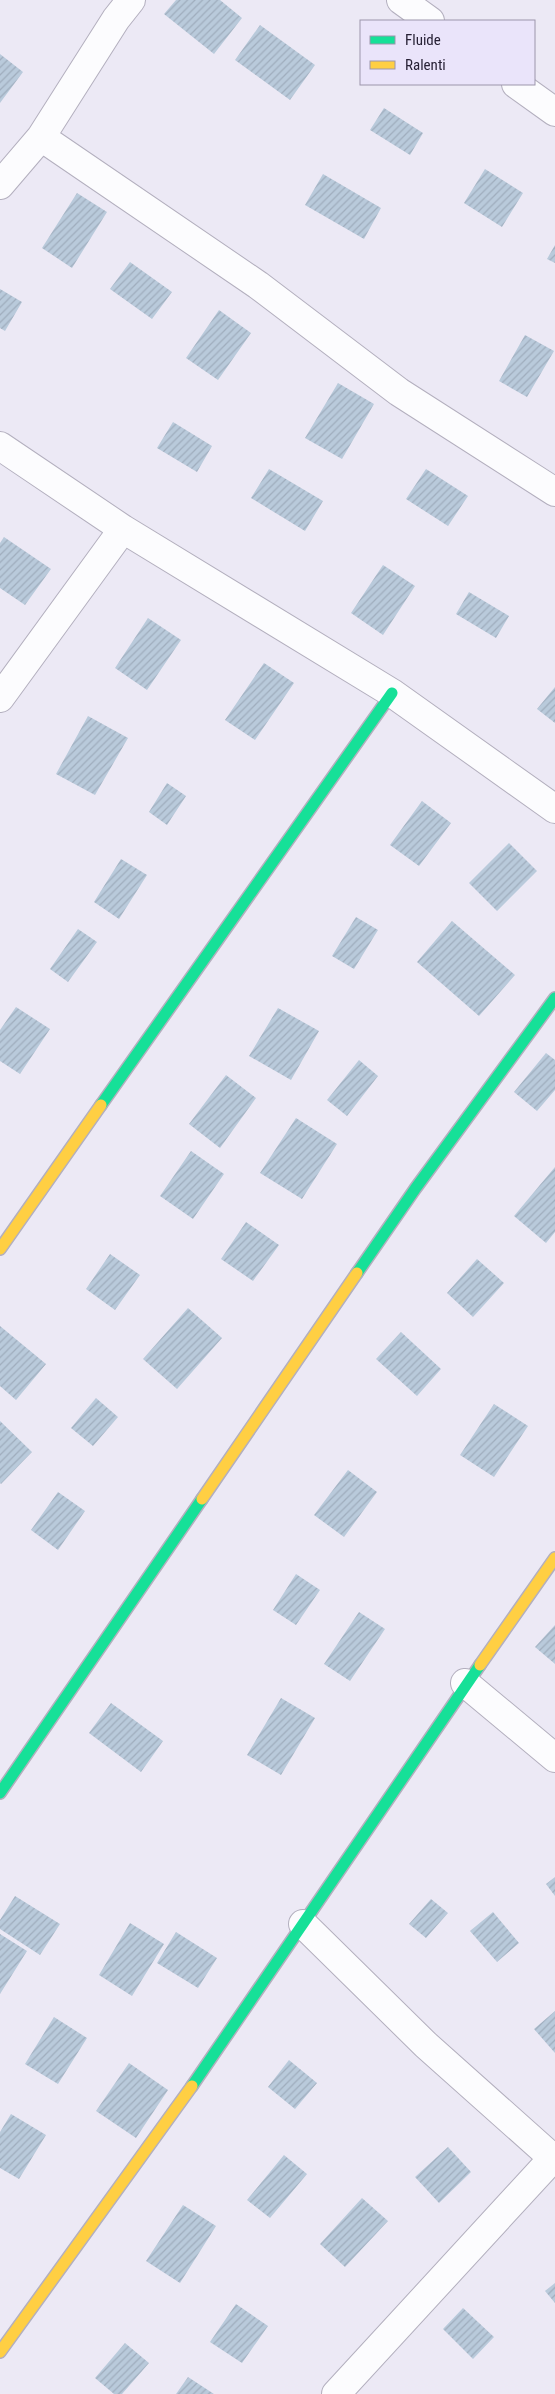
<svg xmlns="http://www.w3.org/2000/svg" width="555" height="2394" font-family="'Roboto Condensed',sans-serif">
<defs>
<pattern id="building-hatch" width="6" height="6" patternUnits="userSpaceOnUse" patternTransform="scale(1.25)"><rect width="6" height="6" fill="#b9cadb"/><path d="M-1 1l2-2M0 6l6-6M5 7l2-2" fill="none" stroke="#9fadbd"/></pattern>
</defs>
<rect width="100%" height="100%" fill="#ece9f5"/>
<path fill="url(#building-hatch)" d="M 176,0 L 220,0 L 242,18 L 214,54 L 164,14 Z
M 260,25 L 315,65 L 290,100 L 235,60 Z
M 0,54 L 23,72 L 0,103 Z
M 384,108 L 423,133 L 410,155 L 370,130 Z
M 485,169 L 523,193 L 502,227 L 464,203 Z
M 323,174 L 381,208 L 364,239 L 305,205 Z
M 77,193 L 107,212 L 72,268 L 42,248 Z
M 555,245 L 555,263 L 547,259 Z
M 130,262 L 172,292 L 152,319 L 110,289 Z
M 0,289 L 22,302 L 5,331 L 0,328 Z
M 219,310 L 251,333 L 218,380 L 186,358 Z
M 525,335 L 554,351 L 527,397 L 499,381 Z
M 338,383 L 374,404 L 342,459 L 305,438 Z
M 173,422 L 212,446 L 197,472 L 157,448 Z
M 269,469 L 323,501 L 305,531 L 251,498 Z
M 426,469 L 468,496 L 448,526 L 406,499 Z
M 4,537 L 51,569 L 25,605 L 0,588 L 0,543 Z
M 383,565 L 415,586 L 383,635 L 351,613 Z
M 469,592 L 509,616 L 496,638 L 456,614 Z
M 148,618 L 181,640 L 147,690 L 115,668 Z
M 264,663 L 294,683 L 255,740 L 225,720 Z
M 555,687 L 555,723 L 537,709 Z
M 88,716 L 128,738 L 95,795 L 56,774 Z
M 167,783 L 186,796 L 167,825 L 149,812 Z
M 422,801 L 451,823 L 419,866 L 390,845 Z
M 509,843 L 537,871 L 497,911 L 469,883 Z
M 121,859 L 147,875 L 119,919 L 94,902 Z
M 356,917 L 378,930 L 354,969 L 332,956 Z
M 452,921 L 515,975 L 479,1016 L 417,962 Z
M 78,929 L 97,942 L 68,982 L 50,969 Z
M 16,1007 L 50,1029 L 20,1074 L 0,1061 L 0,1030 Z
M 278,1008 L 319,1031 L 291,1080 L 249,1056 Z
M 546,1053 L 555,1060 L 555,1090 L 537,1111 L 514,1092 Z
M 359,1060 L 378,1076 L 347,1116 L 327,1100 Z
M 226,1075 L 256,1098 L 220,1148 L 189,1124 Z
M 296,1118 L 337,1144 L 302,1199 L 260,1173 Z
M 191,1151 L 224,1174 L 193,1219 L 160,1196 Z
M 555,1167 L 555,1232 L 546,1243 L 514,1216 Z
M 246,1222 L 279,1245 L 253,1281 L 221,1259 Z
M 110,1254 L 140,1275 L 115,1310 L 86,1289 Z
M 477,1259 L 504,1283 L 473,1317 L 447,1293 Z
M 188,1308 L 222,1338 L 177,1389 L 143,1359 Z
M 0,1326 L 46,1364 L 16,1400 L 0,1386 Z
M 401,1332 L 441,1369 L 417,1396 L 376,1359 Z
M 96,1398 L 118,1417 L 93,1446 L 71,1428 Z
M 494,1404 L 528,1426 L 494,1477 L 460,1455 Z
M 0,1421 L 32,1452 L 1,1484 L 0,1483 Z
M 348,1470 L 377,1492 L 344,1537 L 314,1515 Z
M 58,1492 L 85,1511 L 58,1550 L 31,1530 Z
M 296,1574 L 320,1590 L 296,1625 L 273,1610 Z
M 359,1612 L 385,1629 L 350,1681 L 324,1664 Z
M 555,1625 L 555,1664 L 535,1647 Z
M 281,1698 L 315,1718 L 281,1775 L 247,1755 Z
M 111,1703 L 163,1741 L 141,1772 L 89,1733 Z
M 555,1877 L 555,1896 L 546,1884 Z
M 15,1896 L 60,1924 L 40,1955 L 0,1929 L 0,1920 Z
M 431,1899 L 448,1913 L 426,1938 L 409,1924 Z
M 493,1912 L 519,1943 L 497,1962 L 470,1931 Z
M 130,1923 L 164,1944 L 132,1996 L 99,1975 Z
M 176,1932 L 217,1958 L 198,1988 L 157,1963 Z
M 0,1934 L 27,1951 L 0,1994 Z
M 555,2011 L 555,2053 L 534,2029 Z
M 54,2017 L 87,2038 L 58,2084 L 25,2064 Z
M 289,2060 L 317,2083 L 295,2109 L 268,2087 Z
M 129,2063 L 168,2090 L 136,2138 L 96,2111 Z
M 11,2114 L 46,2135 L 19,2179 L 0,2168 L 0,2132 Z
M 448,2147 L 471,2172 L 439,2203 L 415,2177 Z
M 284,2155 L 307,2174 L 270,2218 L 247,2200 Z
M 362,2198 L 388,2221 L 345,2267 L 320,2244 Z
M 183,2205 L 216,2226 L 180,2283 L 146,2261 Z
M 555,2283 L 555,2303 L 545,2291 Z
M 236,2304 L 268,2326 L 242,2363 L 210,2342 Z
M 463,2308 L 494,2337 L 473,2359 L 443,2329 Z
M 125,2343 L 149,2363 L 122,2394 L 114,2394 L 95,2378 Z
M 188,2377 L 214,2394 L 176,2394 Z"/>
<g fill="none" stroke-linecap="round" stroke-linejoin="round">
<g stroke="#b3afbe" stroke-width="30">
<path id="street" d="M 401,0 L 430,21
M 516,84 L 555,112
M 41,137 L 258,285 L 399,392 L 555,492
M 0,185 L 41,137 L 116,19 L 131,0
M 0,446 L 123,529 L 392,693 L 555,809
M 0,698 L 123,529
M 465,1683 L 555,1758
M 303,1924 L 426,2045 L 555,2160
M 336,2394 L 553,2158"/>
</g>
<g stroke="#b3afbe" stroke-width="14">
<path id="fast" d="M 101,1105 L 392,693
M 357,1273 L 415,1189 L 555,998
M 0,1793 L 202,1499
M 192,2086 L 480,1665"/>
</g>
<g stroke="#b3afbe" stroke-width="14">
<path id="slow" d="M 0,1249 L 101,1105
M 202,1499 L 357,1273
M 480,1665 L 555,1558
M 0,2352 L 192,2086"/>
</g>
<use href="#street" stroke="#fcfcfe" stroke-width="28"/>
<use href="#fast" stroke="#16e098" stroke-width="11"/>
<use href="#slow" stroke="#ffcf43" stroke-width="11"/>
</g>
<rect x="360" y="20" width="175" height="65" fill="#eae4fa" stroke="#9c96ab"/>
<rect x="370" y="36" width="25" height="8" fill="#16e098" stroke="#9c96ab"/>
<text x="405" y="45" font-size="15" fill="#272135">Fluide</text>
<rect x="370" y="61" width="25" height="8" fill="#ffcf43" stroke="#9c96ab"/>
<text x="405" y="70" font-size="15" fill="#272135">Ralenti</text>
</svg>
